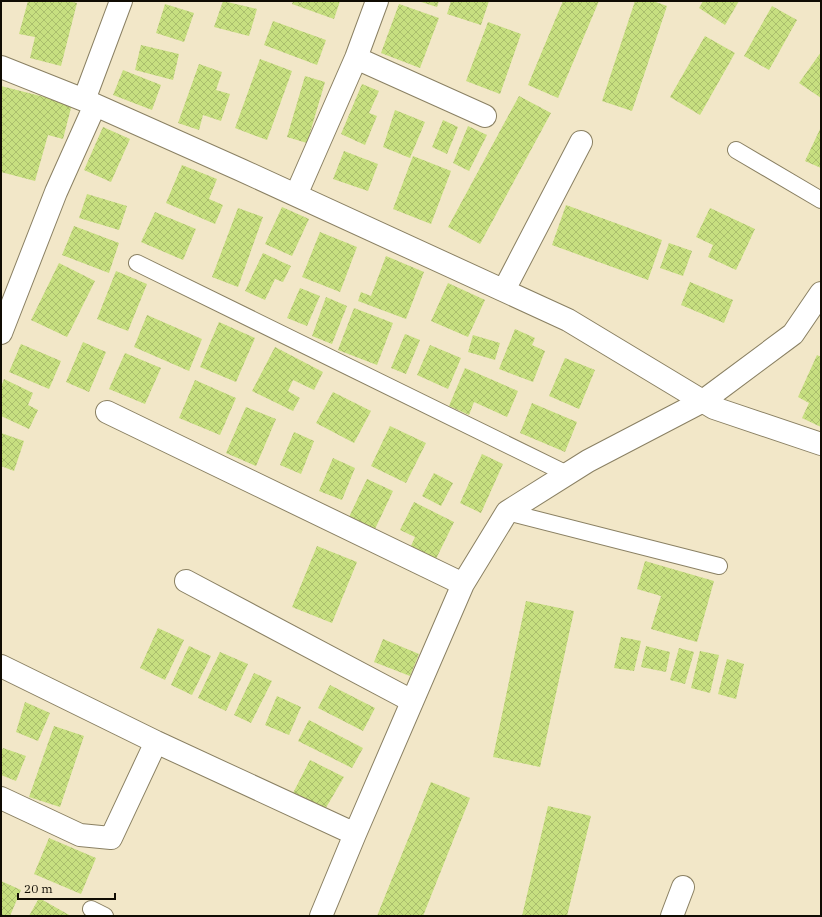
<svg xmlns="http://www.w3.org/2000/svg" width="822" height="917" font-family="'IBM Plex Serif',serif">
<defs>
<pattern id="building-cross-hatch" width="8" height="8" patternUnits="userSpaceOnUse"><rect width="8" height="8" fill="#c7df80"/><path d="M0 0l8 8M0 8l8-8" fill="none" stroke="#aabe6d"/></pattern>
</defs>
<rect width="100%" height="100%" fill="#f2e7c8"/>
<path fill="url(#building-cross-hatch)" d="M 28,1 L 68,1 L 77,3 L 61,66 L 30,58 L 35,37 L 19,34 Z
M 223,1 L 257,9 L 249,36 L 214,27 Z
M 293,1 L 340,1 L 334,19 L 292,4 Z
M 418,1 L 439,1 L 437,7 Z
M 451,1 L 489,1 L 481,25 L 447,14 Z
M 563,1 L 599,1 L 558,98 L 528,85 Z
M 635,1 L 653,1 L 667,6 L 632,111 L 602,101 Z
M 703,1 L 739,1 L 725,25 L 699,8 Z
M 165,4 L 194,13 L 184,42 L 156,33 Z
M 399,4 L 439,18 L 420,68 L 381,53 Z
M 772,6 L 797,20 L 769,70 L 744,56 Z
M 273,21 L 326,40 L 317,65 L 264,45 Z
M 488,22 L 521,34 L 500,94 L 466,81 Z
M 705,36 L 735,53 L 700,115 L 670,97 Z
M 141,45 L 179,54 L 173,80 L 135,70 Z
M 821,52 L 821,98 L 799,83 Z
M 260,59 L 292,71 L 267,140 L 235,128 Z
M 199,64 L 222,72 L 216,90 L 230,94 L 221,121 L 203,115 L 199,130 L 178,123 Z
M 123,70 L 161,85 L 152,110 L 113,95 Z
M 305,76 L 325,82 L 307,143 L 287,137 Z
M 362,84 L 379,91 L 369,113 L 377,116 L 365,145 L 341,134 Z
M 1,86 L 72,104 L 63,139 L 48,135 L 35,181 L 1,172 Z
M 519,96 L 551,113 L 480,244 L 448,227 Z
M 395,110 L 425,122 L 410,158 L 383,147 Z
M 443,120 L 458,127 L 447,154 L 432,147 Z
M 468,126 L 487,135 L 469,171 L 453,163 Z
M 103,127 L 130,139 L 111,182 L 84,170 Z
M 821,127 L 821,168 L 805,161 Z
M 344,151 L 378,164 L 368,191 L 333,179 Z
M 413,156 L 451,171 L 431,224 L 393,209 Z
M 182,165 L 217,179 L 209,199 L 223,205 L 215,224 L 166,203 Z
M 87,194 L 127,206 L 119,230 L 79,218 Z
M 566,205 L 662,240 L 648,280 L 552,245 Z
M 282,207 L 309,219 L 292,256 L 265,244 Z
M 238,208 L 263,217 L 238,287 L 212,277 Z
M 710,208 L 755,229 L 736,270 L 708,257 L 713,245 L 696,237 Z
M 155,212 L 196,229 L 183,260 L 141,242 Z
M 74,226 L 119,243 L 109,273 L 62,255 Z
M 320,232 L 357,247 L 340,292 L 302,277 Z
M 669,243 L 692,251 L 683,276 L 660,268 Z
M 263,253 L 291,266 L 283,282 L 275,279 L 265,300 L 245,291 Z
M 386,256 L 424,272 L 406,319 L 358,301 L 361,292 L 371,296 Z
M 59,263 L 95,281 L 67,337 L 31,320 Z
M 116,271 L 147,284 L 128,331 L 97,319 Z
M 690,282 L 733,300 L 724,323 L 681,305 Z
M 448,283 L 485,300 L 468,337 L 431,321 Z
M 300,288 L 320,296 L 307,326 L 287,318 Z
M 326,297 L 347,306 L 332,344 L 312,336 Z
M 354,308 L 393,323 L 377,365 L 338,350 Z
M 147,315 L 202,339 L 189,371 L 134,347 Z
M 219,322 L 255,338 L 236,382 L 200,367 Z
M 515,329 L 535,338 L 532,345 L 545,351 L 533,382 L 499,369 Z
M 405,334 L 420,340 L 406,374 L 391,368 Z
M 473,335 L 500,343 L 495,360 L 468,352 Z
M 83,342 L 106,352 L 89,392 L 66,382 Z
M 21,344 L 61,361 L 49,389 L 9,372 Z
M 430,345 L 461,358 L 448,389 L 417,375 Z
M 275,347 L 323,372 L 314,390 L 293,380 L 288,391 L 300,398 L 293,411 L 252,391 Z
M 125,353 L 161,368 L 145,404 L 109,389 Z
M 817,355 L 821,357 L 821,427 L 802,418 L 809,403 L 798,397 Z
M 565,358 L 595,370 L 579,409 L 549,396 Z
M 465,368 L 518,391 L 507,417 L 474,402 L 469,415 L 449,406 Z
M 4,379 L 33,393 L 28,405 L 38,410 L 29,429 L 1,416 L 1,387 Z
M 195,380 L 236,398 L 220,435 L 179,418 Z
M 333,392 L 371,411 L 354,443 L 316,423 Z
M 532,403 L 577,422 L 565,452 L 520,433 Z
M 246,407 L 276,419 L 256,466 L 226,453 Z
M 390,426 L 426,443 L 406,483 L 371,466 Z
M 294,432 L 314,441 L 301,474 L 280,465 Z
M 1,433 L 24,441 L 14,471 L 1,466 Z
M 482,454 L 503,464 L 481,513 L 460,503 Z
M 333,458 L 355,468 L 342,500 L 319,491 Z
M 434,473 L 453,483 L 441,506 L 422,496 Z
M 367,479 L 393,491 L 375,529 L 349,517 Z
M 414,502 L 454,522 L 435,561 L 410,548 L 415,537 L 400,530 Z
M 317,546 L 357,562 L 332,623 L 292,607 Z
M 645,561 L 714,581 L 697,642 L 651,629 L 661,596 L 637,589 Z
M 526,601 L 574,611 L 540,767 L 493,757 Z
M 158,628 L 184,640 L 165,680 L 140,668 Z
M 621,637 L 641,641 L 634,671 L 614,668 Z
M 383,639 L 419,654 L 410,676 L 374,662 Z
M 189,646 L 211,656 L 192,695 L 171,685 Z
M 646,646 L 670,652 L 666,672 L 641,667 Z
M 679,648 L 694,652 L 685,684 L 670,680 Z
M 700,651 L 719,655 L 710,693 L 691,688 Z
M 220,652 L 248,664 L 226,711 L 198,698 Z
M 727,659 L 744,664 L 736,699 L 718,694 Z
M 254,673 L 272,681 L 251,723 L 234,715 Z
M 330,685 L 375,708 L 363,731 L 318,708 Z
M 277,696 L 301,707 L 289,735 L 265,725 Z
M 25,702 L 50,713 L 38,741 L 16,732 Z
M 309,720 L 363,748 L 352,768 L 298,741 Z
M 54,726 L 84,736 L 60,807 L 29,797 Z
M 3,748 L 26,756 L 16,781 L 1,775 L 1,753 Z
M 310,760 L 344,777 L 324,811 L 293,793 Z
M 431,782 L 470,798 L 423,916 L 377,916 Z
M 548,806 L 591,816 L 567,916 L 522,916 Z
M 49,838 L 96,858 L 81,894 L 34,874 Z
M 1,881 L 21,890 L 10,916 L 1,916 Z
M 39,898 L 71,916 L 29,916 Z"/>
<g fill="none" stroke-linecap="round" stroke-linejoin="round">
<g stroke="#8a8063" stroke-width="18">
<path id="service" d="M 736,150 L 821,200
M 137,263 L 567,474
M 507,512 L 719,566
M 91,909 L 105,916"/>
</g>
<g stroke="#8a8063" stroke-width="24">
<path id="minor" d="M 356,58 L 485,116
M 1,67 L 84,100 L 241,170 L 568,320 L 714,408 L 821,444
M 84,100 L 121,1
M 296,195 L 356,58 L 377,1
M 504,290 L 581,142
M 1,333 L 56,192 L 95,105
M 107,412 L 463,584
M 186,581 L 412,701
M 1,666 L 156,742 L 355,834
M 1,798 L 80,835 L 111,838 L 156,742
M 321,916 L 355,834 L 463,584 L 507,512 L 588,461 L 703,401 L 793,334 L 821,293
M 672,916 L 683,887"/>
</g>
<use href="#service" stroke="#fff" stroke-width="16"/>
<use href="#minor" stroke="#fff" stroke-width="22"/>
</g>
<rect width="822" height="917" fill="none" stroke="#100c03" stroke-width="4"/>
<path d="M18 893v6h97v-6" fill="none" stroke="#100c03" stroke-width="2"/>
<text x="24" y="893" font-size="12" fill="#100c03" stroke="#f2e7c8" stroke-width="3" paint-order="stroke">20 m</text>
</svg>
